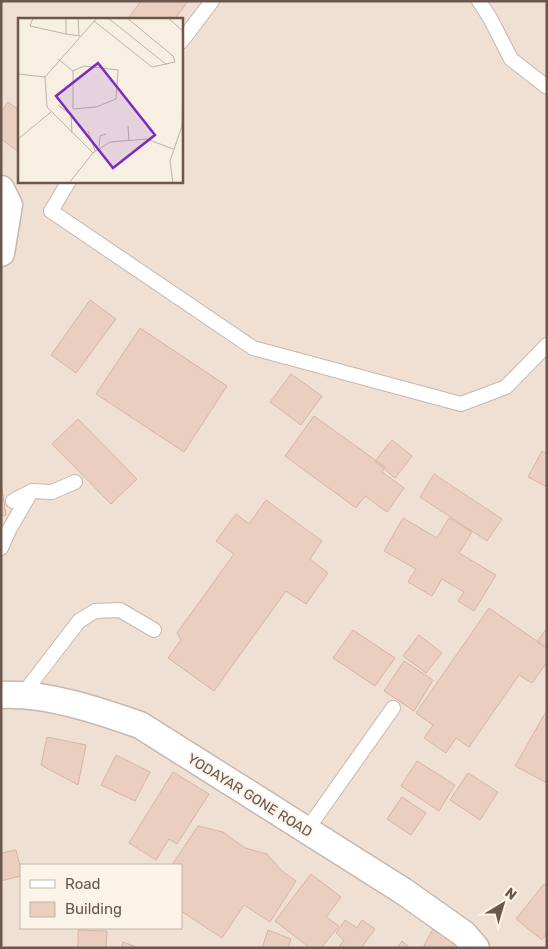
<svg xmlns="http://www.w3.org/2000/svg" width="548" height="949" font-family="Rubik,sans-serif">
<rect width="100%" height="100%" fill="#f8efe3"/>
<path fill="#efe0d3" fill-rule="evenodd" d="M 1,1 L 547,1 L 547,948 L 1,948 ZM 19,19 L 181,19 L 181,181 L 19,181 ZM 21,865 L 181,865 L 181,928 L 21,928 Z"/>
<path fill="#eacebf" stroke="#dab4a2" d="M 141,1 L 188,1 L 175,19 L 128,19 Z
M 8,102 L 19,110 L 19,152 L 1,139 L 1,112 Z
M 90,300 L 116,319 L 76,373 L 51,355 Z
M 140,328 L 227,386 L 184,452 L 96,394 Z
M 291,374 L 322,396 L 301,425 L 270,402 Z
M 314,416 L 385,467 L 382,472 L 404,488 L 387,512 L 365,496 L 356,508 L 285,456 Z
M 78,419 L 137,479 L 111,504 L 52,444 Z
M 392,440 L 412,456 L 395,478 L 375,461 Z
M 542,451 L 547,454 L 547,487 L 528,477 Z
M 434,474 L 502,519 L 487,541 L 420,497 Z
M 1,482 L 6,515 L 1,516 Z
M 266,500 L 322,541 L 310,559 L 328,573 L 306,604 L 286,591 L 214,691 L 168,658 L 181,640 L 177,633 L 234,554 L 216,541 L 236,514 L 249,524 Z
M 403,518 L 437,538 L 449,518 L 472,532 L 459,553 L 496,575 L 474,611 L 458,601 L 464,592 L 442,579 L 432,596 L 408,582 L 416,569 L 384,551 Z
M 489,608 L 547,648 L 547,662 L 532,683 L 519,675 L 469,747 L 456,738 L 446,753 L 424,738 L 433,725 L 416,713 Z
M 547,628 L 547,648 L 537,642 Z
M 353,630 L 395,658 L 375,686 L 333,658 Z
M 419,635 L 442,653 L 426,673 L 403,656 Z
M 404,661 L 433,680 L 414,711 L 384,691 Z
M 547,710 L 547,783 L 515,766 Z
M 47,737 L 86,745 L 78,785 L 41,765 Z
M 116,755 L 150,772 L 135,801 L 101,785 Z
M 417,761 L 455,785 L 439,811 L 401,786 Z
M 173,772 L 209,794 L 177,844 L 169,839 L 156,860 L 129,843 Z
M 468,773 L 498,792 L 480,820 L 450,800 Z
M 402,797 L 426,813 L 411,835 L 387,819 Z
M 198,826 L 223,832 L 245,848 L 267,854 L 282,871 L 296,881 L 270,922 L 244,905 L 222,938 L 181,911 L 181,865 L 172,865 Z
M 16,850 L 21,869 L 21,876 L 1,881 L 1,853 Z
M 311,874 L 341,897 L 326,917 L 339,926 L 321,948 L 310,948 L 275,921 Z
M 544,884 L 547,886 L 547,933 L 542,940 L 516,919 Z
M 438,919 L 463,936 L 451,948 L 423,948 Z
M 345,920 L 357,928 L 362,920 L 375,929 L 361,948 L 338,948 L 344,940 L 336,933 Z
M 78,930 L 107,931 L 106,948 L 78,948 Z
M 268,930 L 291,939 L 288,948 L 262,948 Z
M 402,941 L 410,948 L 397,948 Z
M 123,942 L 139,948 L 121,948 Z"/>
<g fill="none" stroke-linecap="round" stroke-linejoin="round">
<g stroke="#c7b7ac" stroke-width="16">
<path id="service" d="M 479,1 L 490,18 L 511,59 L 547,87
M 181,42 L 212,1
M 69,181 L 51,211 L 253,348 L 461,404 L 506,387 L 547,345
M 13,501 L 32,491 L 52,492 L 75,482
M 1,548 L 9,530 L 31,492
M 23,694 L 79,621 L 95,611 L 120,610 L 154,630
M 306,831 L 393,708"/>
</g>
<g stroke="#c7b7ac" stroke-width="29">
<path id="minor" d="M 1,189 L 9,205 L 1,253
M 1,695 C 47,693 97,710 140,725 L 403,891 L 464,934 L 476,948"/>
</g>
<use href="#service" stroke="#fff" stroke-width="14"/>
<use href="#minor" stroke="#fff" stroke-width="26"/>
</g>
<g text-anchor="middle" stroke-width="4" stroke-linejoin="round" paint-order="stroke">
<g font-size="14" fill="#6c574d" stroke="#fcf3e9">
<text transform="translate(250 795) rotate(32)" y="5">YODAYAR GONE ROAD</text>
</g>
</g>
<g transform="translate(18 18)">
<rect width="165" height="165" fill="#f8efe3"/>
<path fill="none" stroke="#c0b2a7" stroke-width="1" d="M 15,0 L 12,8 L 48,16M 48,0 L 48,16 L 62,18M 60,0 L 61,18M 90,0 L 149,47M 150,0 L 165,13M 76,3 L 134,49 L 157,44 L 155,38 L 109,0M 40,41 L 55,53 L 55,91 L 78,89 L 98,81 L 100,52 L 66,48 L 55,53M 0,56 L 27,59M 40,87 L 53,97 L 54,115M 110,108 L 111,123M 70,113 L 77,133M 0,121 L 33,94M 81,129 L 82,118 L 88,116M 75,135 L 29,89 L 27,59 L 79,0M 51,165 L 75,135 L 92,124 L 129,121 L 155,131M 155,165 L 152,143 L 164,108 L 165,60"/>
<path fill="#7b2cbf" fill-opacity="0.15" stroke="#7b2cbf" stroke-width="2.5" d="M 80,45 L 137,117 L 95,150 L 38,78 Z"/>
<rect width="165" height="165" fill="none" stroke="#6c574d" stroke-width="2.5"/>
</g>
<rect width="548" height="949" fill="none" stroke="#6c574d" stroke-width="5"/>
<rect x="20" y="864" width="162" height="65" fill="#fcf3e9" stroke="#c2b5ab"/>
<rect x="30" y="880" width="25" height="8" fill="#ffffff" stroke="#c2b5ab"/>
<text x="65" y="889" font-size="15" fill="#6c574d">Road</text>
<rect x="30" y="902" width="25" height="15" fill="#eacebf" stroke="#c2b5ab"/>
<text x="65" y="914" font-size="15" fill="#6c574d">Building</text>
<g transform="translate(503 904) rotate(38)" stroke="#fcf3e9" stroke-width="4" paint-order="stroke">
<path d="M0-4L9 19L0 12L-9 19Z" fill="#6c574d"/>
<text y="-8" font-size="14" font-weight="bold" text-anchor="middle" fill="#6c574d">N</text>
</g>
</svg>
